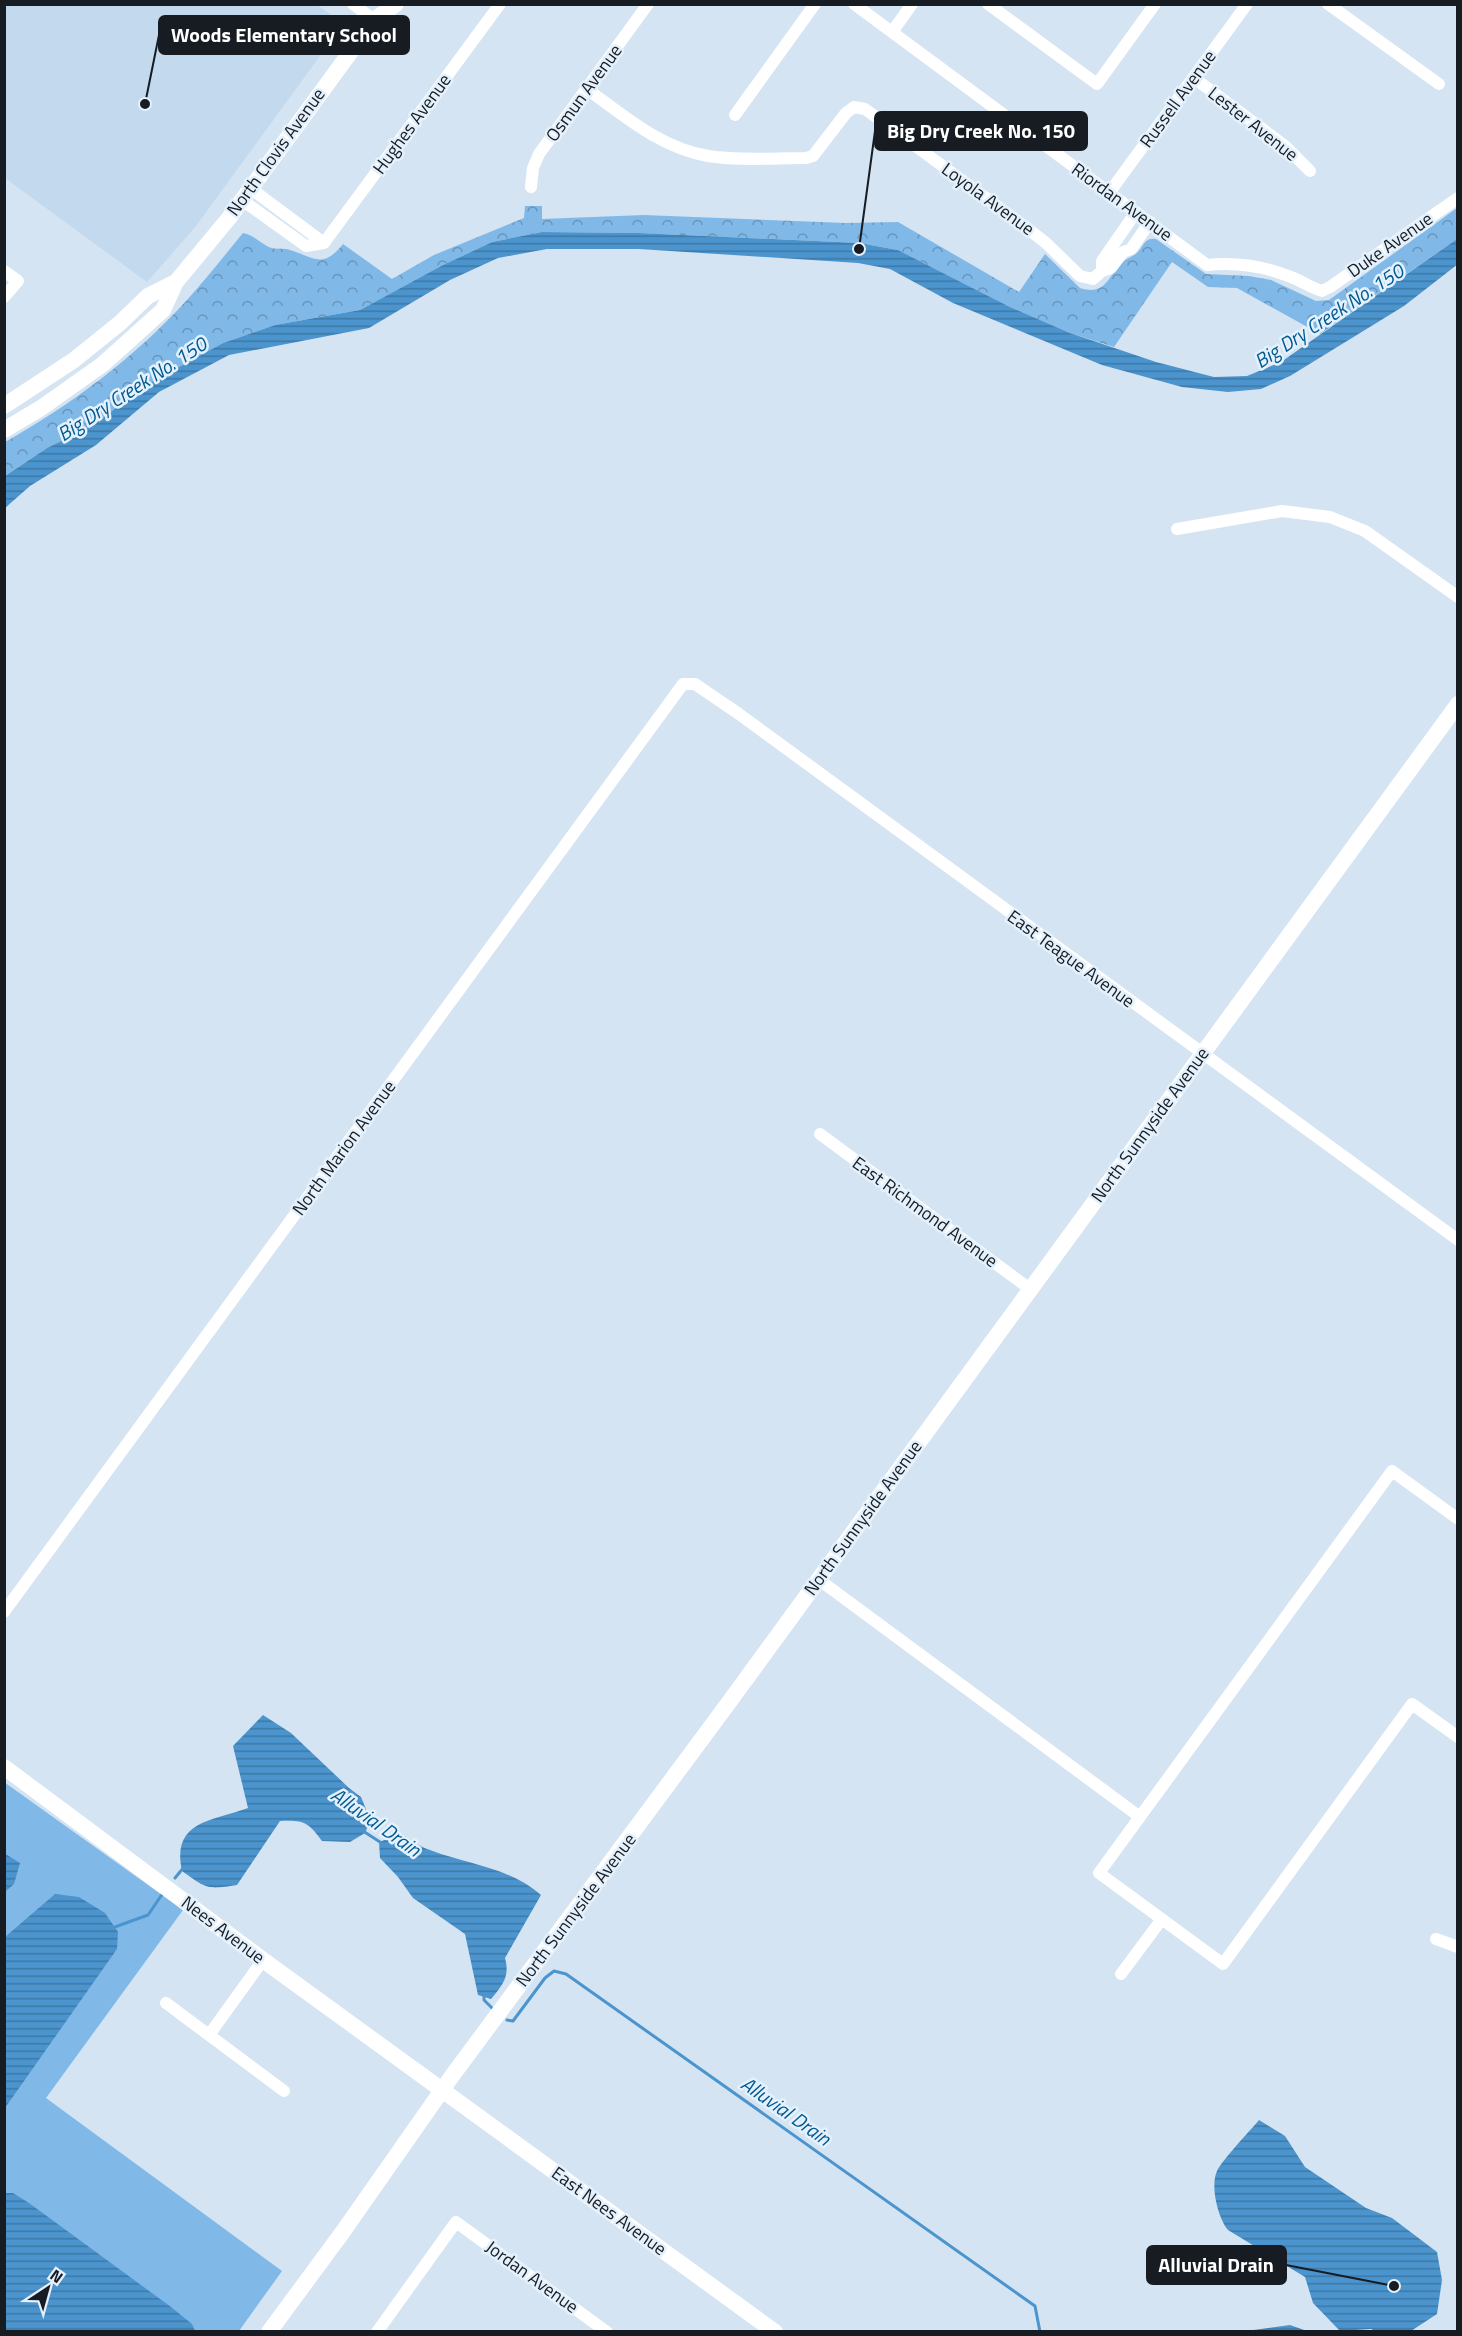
<svg xmlns="http://www.w3.org/2000/svg" width="1462" height="2336" font-family="'Titillium Web',sans-serif">
<defs>
<pattern id="park-crowns" width="20" height="18" patternUnits="userSpaceOnUse" patternTransform="scale(1.5)"><rect width="20" height="18" fill="#80b8e7"/><path d="M2 6a3 3 0 1 1 6 0M12 15a3 3 0 1 1 6 0" fill="none" stroke="#6895bb"/></pattern>
<pattern id="water-rules" width="6" height="5" patternUnits="userSpaceOnUse" patternTransform="scale(1.5)"><rect width="6" height="5" fill="#4b94cd"/><path d="M0 2.5h6" fill="none" stroke="#3d78a6"/></pattern>
</defs>
<rect width="100%" height="100%" fill="#d4e4f3"/>
<path fill="#c3d9ed" d="M 316,4 L 338,20 L 339,30 L 196,226 L 147,282 L 5,178 L 5,5 Z"/>
<path fill="#80b8e7" d="M 4,1782 L 183,1910 L 46,2098 L 282,2271 L 239,2331 L 5,2331 Z"/>
<path fill="url(#park-crowns)" d="M 525,206 L 542,206 L 542,219 L 644,215 L 846,223 L 898,222 L 1019,292 L 1045,254 L 1080,288 C 1105,296 1107,278 1122,263 C 1126,258 1133,257 1138,252 C 1144,245 1145,237 1156,239 L 1206,274 L 1249,276 L 1271,280 L 1316,301 L 1329,300 L 1457,208 L 1457,239 L 1320,334 L 1237,288 L 1208,287 L 1172,262 L 1114,347 L 1070,333 L 1010,307 L 898,250 L 859,243 L 639,233 L 542,232 L 492,242 L 441,266 L 360,310 L 275,325 L 223,343 L 146,385 L 95,424 L 47,448 L 5,476 L 5,442 C 71,405 135,357 186,301 C 206,279 224,256 243,233 C 253,235 258,241 267,246 C 275,251 282,247 290,250 C 315,258 323,269 343,244 L 392,279 L 434,255 L 524,218 Z"/>
<path fill="url(#water-rules)" d="M 542,232 L 639,233 L 859,243 L 898,250 L 1010,307 L 1070,333 L 1156,362 L 1214,377 L 1247,376 L 1281,362 L 1457,239 L 1458,264 L 1404,306 L 1290,376 L 1261,389 L 1228,392 L 1182,387 L 1102,365 L 953,303 L 890,269 L 858,263 L 639,249 L 547,249 L 498,258 L 450,280 L 369,328 L 229,355 L 159,392 L 96,445 L 30,486 L 5,508 L 5,476 L 47,448 L 95,424 L 146,385 L 223,343 L 275,325 L 360,310 L 441,266 L 492,242 Z
M 263,1715 L 291,1733 L 349,1788 L 361,1797 L 366,1809 L 368,1826 L 365,1833 L 350,1842 L 322,1841 C 308,1822 304,1820 280,1821 L 237,1885 C 206,1890 206,1888 182,1871 C 171,1821 212,1821 248,1808 L 233,1746 Z
M 402,1834 C 411,1840 420,1847 430,1850 C 469,1865 509,1867 541,1895 L 505,1958 C 510,1976 503,1985 491,1999 L 478,1995 L 465,1934 L 413,1898 L 398,1877 L 380,1858 L 379,1842 Z
M 4,1853 L 20,1863 L 14,1884 L 5,1892 Z
M 55,1894 L 79,1897 L 105,1913 L 118,1932 L 117,1949 L 5,2108 L 5,1937 Z
M 1259,2120 L 1285,2136 L 1305,2167 L 1366,2208 L 1392,2218 L 1437,2252 L 1442,2280 L 1437,2314 L 1411,2331 L 1375,2331 L 1371,2329 L 1340,2331 L 1313,2303 L 1305,2277 L 1228,2230 C 1218,2218 1210,2186 1217,2171 C 1223,2159 1249,2132 1259,2120 Z
M 5,2193 L 13,2193 L 29,2203 L 171,2307 L 192,2324 L 195,2331 L 5,2331 Z
M 1290,2325 L 1307,2331 L 1246,2331 Z"/>
<g fill="none" stroke-linecap="round" stroke-linejoin="round">
<path stroke="#4b94cd" stroke-width="3" d="M 363,1831 L 380,1842
M 175,1878 L 184,1867
M 112,1928 L 148,1915 L 163,1893
M 484,1995 L 484,2000 L 492,2008
M 507,2020 L 513,2021 L 545,1978 L 554,1971 L 566,1974 L 1035,2306 L 1040,2332"/>
<path stroke="#fff" stroke-width="12" d="M 353,4 L 374,20
M 854,4 L 1207,265 C 1236,262 1264,266 1291,277 C 1302,281 1311,288 1322,291 L 1330,287 L 1458,198
M 988,4 L 1097,84 L 1155,4
M 1328,4 L 1439,84
M 892,32 L 912,4
M 1194,78 L 1285,146 L 1310,171
M 587,89 C 624,116 661,148 708,156 C 739,161 774,158 806,158 L 813,156 L 846,113 L 854,107 L 865,109 L 1023,225 L 1046,243 L 1080,276 L 1093,279 L 1102,271 L 1111,268 L 1123,252 L 1131,249 L 1150,222
M 735,115 L 815,4
M 531,187 L 533,168 L 539,154 L 648,4
M 250,188 L 324,243
M 1109,193 L 1247,4
M 242,200 L 306,246 L 324,243
M 324,243 L 500,4
M 4,271 L 18,281 L 4,297
M 1102,271 L 1102,261 L 1136,212
M 1177,529 L 1282,511 L 1330,517 L 1365,531 L 1458,597
M 820,1134 L 1030,1289
M 1458,1519 L 1392,1471 L 1099,1873 L 1223,1964 L 1412,1704 L 1458,1737
M 818,1579 L 1140,1817
M 4,1612 L 683,684 L 695,684 L 739,714 L 1458,1240
M 1436,1939 L 1458,1947
M 1121,1974 L 1162,1919
M 166,2003 L 284,2091
M 209,2035 L 263,1960
M 377,2332 L 456,2222 L 607,2332"/>
<path stroke="#fff" stroke-width="16" d="M 4,406 L 74,360 L 120,323 L 148,296 L 176,282
M 4,430 L 41,408 L 103,364 L 163,310 L 176,282 L 229,218 L 374,20 L 396,4
M 4,1767 L 263,1960 L 775,2332
M 269,2332 L 342,2233 L 452,2076 L 727,1705 L 1458,704"/>
</g>
<g text-anchor="middle" stroke-width="5" stroke-linejoin="round" paint-order="stroke">
<g font-size="18" fill="#161c21" stroke="#e4f1fd">
<text transform="translate(584 93) rotate(-54)" y="6">Osmun Avenue</text>
<text transform="translate(1178 99) rotate(-54)" y="6">Russell Avenue</text>
<text transform="translate(412 124) rotate(-54)" y="6">Hughes Avenue</text>
<text transform="translate(1253 124) rotate(38)" y="6">Lester Avenue</text>
<text transform="translate(276 152) rotate(-54)" y="6">North Clovis Avenue</text>
<text transform="translate(988 199) rotate(36)" y="6">Loyola Avenue</text>
<text transform="translate(1122 202) rotate(36)" y="6">Riordan Avenue</text>
<text transform="translate(1390 245) rotate(-35)" y="6">Duke Avenue</text>
<text transform="translate(1071 959) rotate(36)" y="6">East Teague Avenue</text>
<text transform="translate(1150 1125) rotate(-54)" y="6">North Sunnyside Avenue</text>
<text transform="translate(344 1148) rotate(-54)" y="6">North Marion Avenue</text>
<text transform="translate(925 1212) rotate(36)" y="6">East Richmond Avenue</text>
<text transform="translate(863 1518) rotate(-54)" y="6">North Sunnyside Avenue</text>
<text transform="translate(576 1910) rotate(-53)" y="6">North Sunnyside Avenue</text>
<text transform="translate(223 1930) rotate(37)" y="6">Nees Avenue</text>
<text transform="translate(609 2211) rotate(36)" y="6">East Nees Avenue</text>
<text transform="translate(532 2277) rotate(36)" y="6">Jordan Avenue</text>
</g>
<g font-size="20" font-style="italic" fill="#005a90" stroke="#e4f1fd">
<text transform="translate(1329 316) rotate(-33)" y="7">Big Dry Creek No. 150</text>
<text transform="translate(132 389) rotate(-33)" y="7">Big Dry Creek No. 150</text>
<text transform="translate(376 1822) rotate(35)" y="7">Alluvial Drain</text>
<text transform="translate(786 2111) rotate(35)" y="7">Alluvial Drain</text>
</g>
</g>
<path fill="none" stroke="#161c21" stroke-width="2" d="M145 104L159 35M859 249L875 131M1394 2286L1286 2265"/>
<g fill="#161c21" stroke="#e4f1fd" stroke-width="2">
<circle cx="145" cy="104" r="6"/>
<circle cx="859" cy="249" r="6"/>
<circle cx="1394" cy="2286" r="6"/>
</g>
<g fill="#161c21" stroke="#161c21" stroke-width="2">
<rect x="159" y="16" width="250" height="38" rx="6"/>
<rect x="875" y="112" width="212" height="38" rx="6"/>
<rect x="1147" y="2246" width="139" height="38" rx="6"/>
</g>
<g font-size="20" text-anchor="middle" font-weight="bold" fill="#fff">
<text x="284" y="42">Woods Elementary School</text>
<text x="981" y="138">Big Dry Creek No. 150</text>
<text x="1216" y="2272">Alluvial Drain</text>
</g>
<rect width="1462" height="2336" fill="none" stroke="#161c21" stroke-width="12"/>
<g transform="translate(48 2288) rotate(36)" stroke="#e4f1fd" stroke-width="4.5" paint-order="stroke">
<path d="M0-4.5L10 22L0 15L-10 22Z" fill="#161c21"/>
<text y="-9" font-size="16" font-weight="bold" text-anchor="middle" fill="#161c21">N</text>
</g>
</svg>
